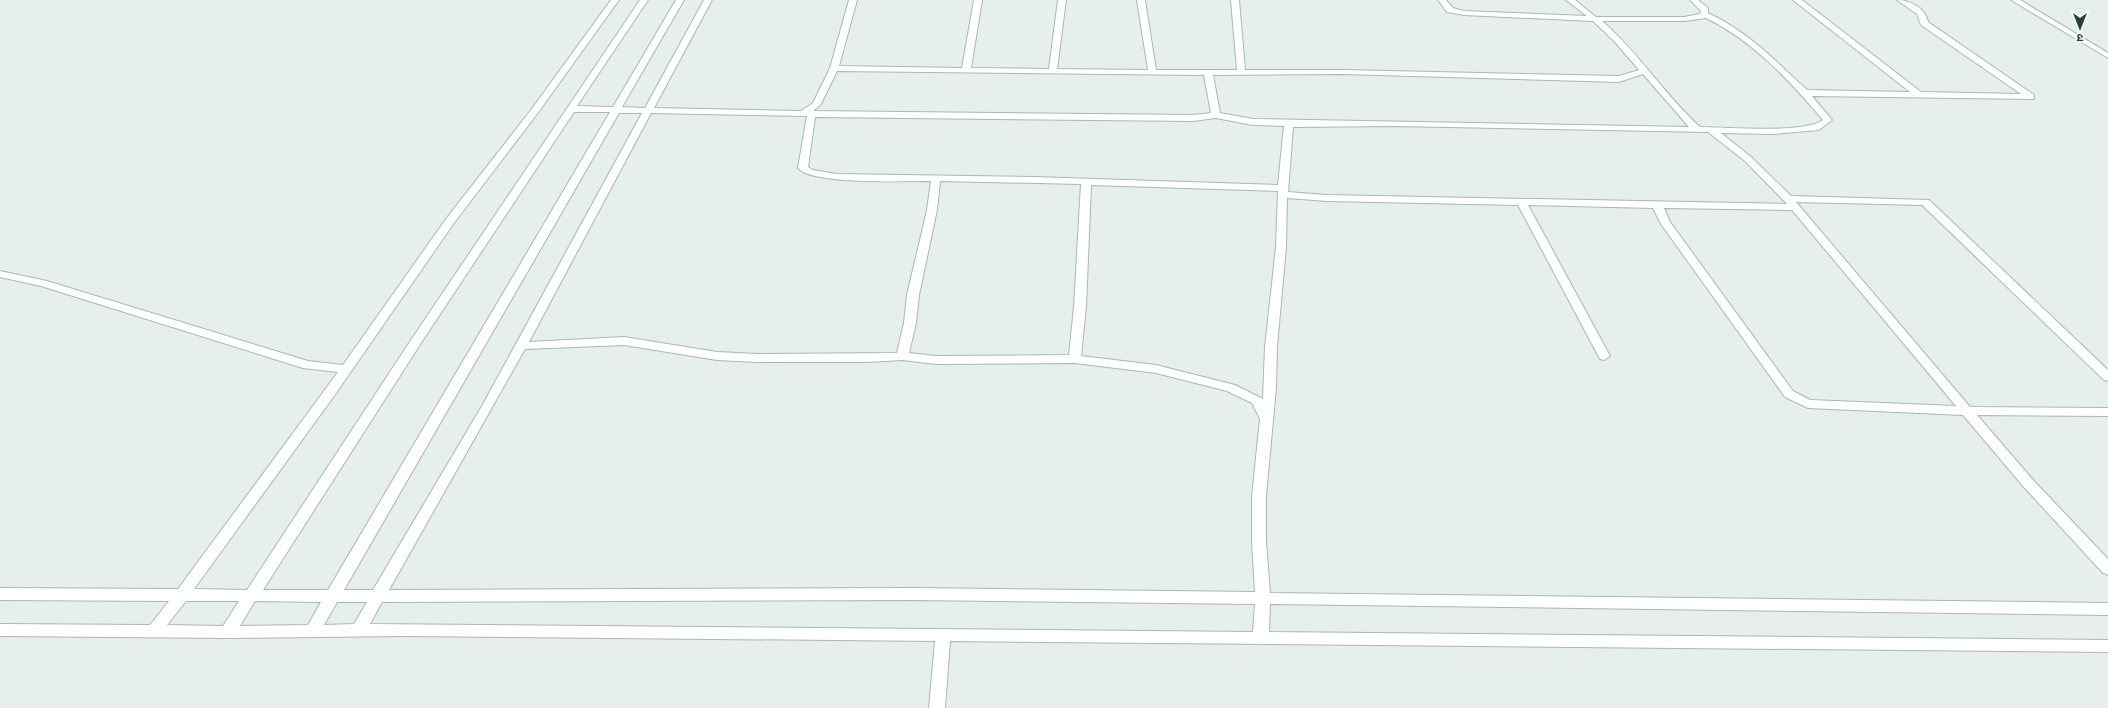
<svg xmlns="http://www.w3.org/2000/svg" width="2108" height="708" font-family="'IBM Plex Sans','Noto Sans Devanagari',sans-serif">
<rect width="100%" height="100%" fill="#e6efeb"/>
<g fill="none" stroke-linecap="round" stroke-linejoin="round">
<g stroke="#a8b8b2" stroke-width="2">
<path id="minor" d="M 611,0 L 619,0 L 537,114 L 454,223 L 334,396 L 194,589 L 247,590 L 409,343 L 640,0 L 648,0 L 577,106 L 613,107 L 676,0 L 684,0 L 622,107 L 645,108 L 704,0 L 712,0 L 654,108 L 801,111 L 813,103 L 830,68 L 849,0 L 857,0 L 839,66 L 962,68 L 974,0 L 982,0 L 971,68 L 1049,69 L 1058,0 L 1066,0 L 1057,69 L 1148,70 L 1137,0 L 1145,0 L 1156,70 L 1237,70 L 1231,0 L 1239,0 L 1245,70 L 1343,70 L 1619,76 L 1639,70 L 1614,41 L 1593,21 L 1464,15 L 1447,12 L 1438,0 L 1446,0 L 1453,8 L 1464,11 L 1587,16 L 1566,0 L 1575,0 L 1596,17 L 1684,17 L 1700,14 L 1701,11 L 1690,0 L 1698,0 L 1708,8 L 1708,13 C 1750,33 1774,60 1807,90 L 1910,92 L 1793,0 L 1802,0 L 1921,92 L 2021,94 L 1921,25 L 1917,14 L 1897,0 C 1910,0 1926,8 1928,22 L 2034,95 L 2034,99 L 1812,96 L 1832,120 L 1819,130 L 1773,134 L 1721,133 L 1751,157 L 1791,196 L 1929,200 L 2108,370 L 2108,381 L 2104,380 C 2043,322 1983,263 1922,205 L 1796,202 L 1970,407 L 2108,408 L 2108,416 L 1977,415 L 2033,480 L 2108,559 L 2108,575 L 2103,573 L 2023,486 L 1963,415 L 1808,408 L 1785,397 L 1661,224 L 1653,208 L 1528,205 L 1610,356 L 1604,360 L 1600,359 L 1518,205 L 1327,201 L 1287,198 L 1286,247 L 1277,347 L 1276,388 L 1266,496 L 1266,542 L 1270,593 L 2108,603 L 2108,615 L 1270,604 L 1269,632 L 2108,640 L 2108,652 L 950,641 L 945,708 L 929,708 L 935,641 L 404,636 L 227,638 L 0,636 L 0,624 L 150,625 L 169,601 L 0,600 L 0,588 L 178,589 L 338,372 L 303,368 L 41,286 L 0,277 L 0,271 L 47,281 L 308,361 L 343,365 L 446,219 L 531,110 ZM 1706,18 C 1752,40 1790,81 1823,120 C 1804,134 1726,127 1700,127 C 1664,94 1639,53 1602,21 L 1684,21 ZM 837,71 L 1204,75 L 1211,113 L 1193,115 L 813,111 L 821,104 ZM 1343,74 L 1619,82 L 1643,74 L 1689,127 L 1253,119 L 1220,113 L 1213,75 ZM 574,112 L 610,112 L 328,590 L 263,590 L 421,343 ZM 619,113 L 642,113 L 482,406 L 373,590 L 344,590 ZM 651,113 L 807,116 L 798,168 C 812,185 906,181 931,181 L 927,210 L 907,295 L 904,323 L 897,353 L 758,354 L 717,352 L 624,337 L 529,342 ZM 815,117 L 1193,121 L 1216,118 L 1253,125 L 1284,126 L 1278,185 L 1033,177 L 836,174 L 813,170 L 808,167 ZM 1395,126 L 1708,132 L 1745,161 L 1787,204 L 1327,195 L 1288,192 L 1293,127 ZM 940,181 L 1081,184 L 1074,307 L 1069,355 L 936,356 L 909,353 L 916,323 L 919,295 L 937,210 ZM 1091,185 L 1278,191 L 1276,247 L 1265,347 L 1263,399 L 1235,385 L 1156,365 L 1081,356 L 1086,307 ZM 1664,208 L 1792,210 L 1956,406 L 1810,400 L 1793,391 L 1670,222 ZM 624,345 L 717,360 L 758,362 L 867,362 L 902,360 L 936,364 L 1075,363 L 1156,373 L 1227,391 L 1252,403 L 1260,419 L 1252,496 L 1252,542 L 1255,592 L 914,588 L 389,590 L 525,349 ZM 914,600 L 1255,604 L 1253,632 L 370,624 L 382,602 ZM 186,601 L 239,601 L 223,626 L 167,625 ZM 255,601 L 321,602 L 308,625 L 240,626 ZM 337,602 L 367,602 L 354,624 L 324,625 Z
M 2011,0 L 2020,0 L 2108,53 L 2108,58 Z"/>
</g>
<use href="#minor" fill="#fff" fill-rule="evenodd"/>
</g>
<g transform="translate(2080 28) rotate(180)" stroke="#f7fbf9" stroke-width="3" paint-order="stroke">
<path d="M0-3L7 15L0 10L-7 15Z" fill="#24423a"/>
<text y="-6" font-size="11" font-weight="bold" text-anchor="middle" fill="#24423a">उ</text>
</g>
</svg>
